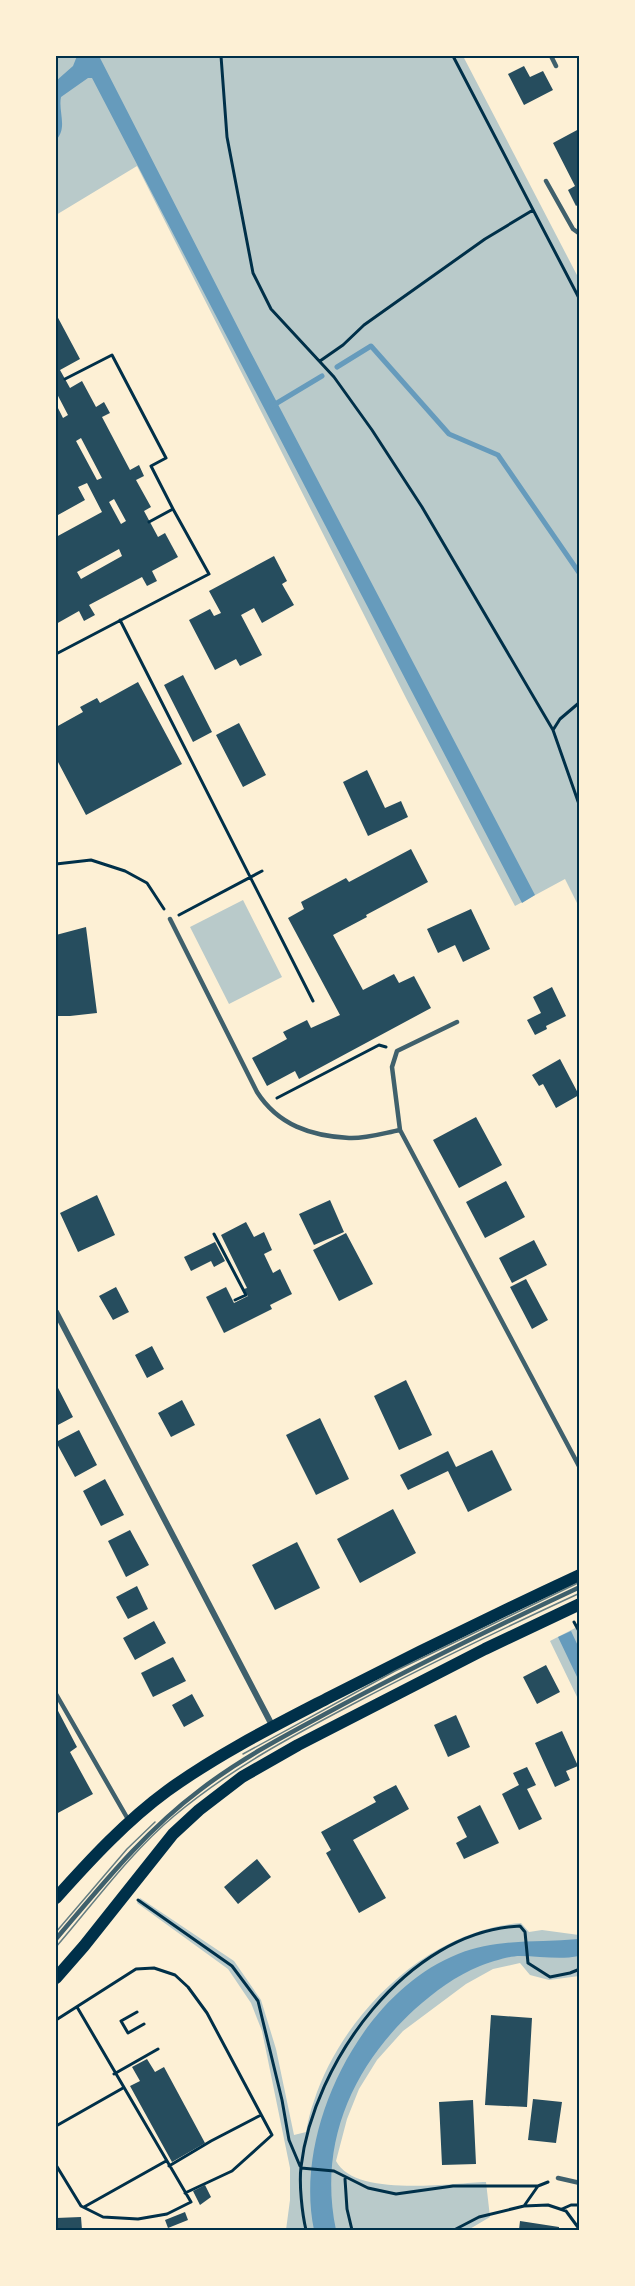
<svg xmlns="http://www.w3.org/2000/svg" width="635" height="2286" font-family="'Space Grotesk',sans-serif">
<rect width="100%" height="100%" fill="#fdf0d5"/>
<path fill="#b9caca" d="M 56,56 L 463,56 L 579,279 L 579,907 L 565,879 L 515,906 L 407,700 L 137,166 L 56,215 Z
M 243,900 L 282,977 L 229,1004 L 190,927 Z
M 579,1626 L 579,1701 L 550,1641 Z
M 140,1898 L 234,1961 L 261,2000 L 276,2049 L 294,2135 L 306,2132 C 308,2122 310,2111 314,2101 C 342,2014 428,1930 521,1923 L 529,1932 L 542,1930 L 579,1935 L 579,1976 L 549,1980 L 530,1975 L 520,1963 L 493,1969 L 466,1984 L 403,2031 L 377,2060 L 359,2089 L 347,2119 L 336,2161 C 355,2198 451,2183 486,2182 L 490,2217 L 468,2230 L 286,2230 L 290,2200 L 290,2168 L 262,2031 L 251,2003 L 228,1969 L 137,1903 Z"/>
<path fill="#669bbc" d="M 77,56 L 99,56 L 249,349 L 535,895 L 522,903 L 92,78 L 88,78 L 61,97 C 58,111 68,128 56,140 L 56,81 L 73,66 Z
M 571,1631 L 579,1648 L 579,1681 L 558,1637 Z
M 579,1939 L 579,1956 C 559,1960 540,1956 520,1956 C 508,1956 491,1962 480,1966 C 457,1975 434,1992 415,2009 C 352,2067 318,2144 336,2230 L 314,2230 C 293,2130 361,1992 458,1954 C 497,1938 538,1943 579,1939 Z"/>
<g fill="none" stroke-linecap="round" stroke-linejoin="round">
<path stroke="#669bbc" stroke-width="5" d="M 337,367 L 371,346 L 449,434 L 498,455 L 580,574
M 272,406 L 322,376"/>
</g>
<path fill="#264d5e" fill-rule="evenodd" d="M 524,66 L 530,77 L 543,71 L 553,90 L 524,105 L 508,74 Z
M 579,129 L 579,204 L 576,206 L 568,190 L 575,186 L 553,143 Z
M 56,314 L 80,359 L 60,370 L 70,388 L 82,381 L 96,407 L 104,402 L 110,413 L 102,417 L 130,470 L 139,465 L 144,476 L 136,480 L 151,507 L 144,511 L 158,537 L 165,533 L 178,557 L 152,571 L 157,581 L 147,586 L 142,577 L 89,605 L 95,615 L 84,621 L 79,611 L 56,624 L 56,537 L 102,512 L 87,483 L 78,487 L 85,500 L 58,515 L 56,511 L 56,404 L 63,418 L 68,415 L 56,392 ZM 81,438 L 102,478 L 97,480 L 76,441 ZM 114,499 L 126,521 L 121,524 L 109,502 ZM 119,549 L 122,556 L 81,579 L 77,572 Z
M 274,556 L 287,581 L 282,584 L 294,605 L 262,623 L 254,608 L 241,615 L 262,655 L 240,666 L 236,659 L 215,670 L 189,620 L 210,609 L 214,616 L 221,613 L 209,591 Z
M 183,675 L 212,732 L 193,742 L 164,685 Z
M 138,682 L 182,764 L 86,815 L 58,762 L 56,763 L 56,727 L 83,712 L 80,707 L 97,698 L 100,703 Z
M 239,723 L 266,775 L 243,787 L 216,735 Z
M 367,770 L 385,808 L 401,801 L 408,817 L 368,836 L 343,782 Z
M 411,849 L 428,882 L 366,915 L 367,917 L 333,935 L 363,990 L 394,974 L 399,983 L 414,976 L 431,1008 L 299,1079 L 295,1071 L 267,1086 L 252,1058 L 287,1039 L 283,1032 L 307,1020 L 311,1028 L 340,1015 L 288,918 L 304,909 L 301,902 L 346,878 L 349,882 Z
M 471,909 L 490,949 L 463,962 L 455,945 L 438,953 L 427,929 Z
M 86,927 L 97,1013 L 70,1016 L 56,1016 L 56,935 Z
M 552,987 L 566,1016 L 546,1026 L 547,1029 L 535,1035 L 527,1020 L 541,1013 L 533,997 Z
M 560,1059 L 579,1095 L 556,1108 L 543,1084 L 539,1086 L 532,1075 Z
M 476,1117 L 502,1165 L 459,1188 L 433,1140 Z
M 506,1181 L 525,1217 L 485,1238 L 466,1202 Z
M 97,1195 L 115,1235 L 78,1252 L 60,1213 Z
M 330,1200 L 344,1232 L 314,1245 L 299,1214 Z
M 246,1222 L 254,1237 L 264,1232 L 272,1250 L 264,1254 L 273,1273 L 280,1269 L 292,1294 L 270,1305 L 272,1309 L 224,1333 L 206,1297 L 226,1287 L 234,1303 L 248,1296 L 244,1289 L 247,1288 L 221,1235 Z
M 346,1233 L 373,1284 L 339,1301 L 313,1250 Z
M 534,1240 L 547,1265 L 512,1283 L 499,1258 Z
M 215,1242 L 225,1261 L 214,1267 L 211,1261 L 191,1271 L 184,1257 Z
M 526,1279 L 548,1320 L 532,1329 L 510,1287 Z
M 116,1287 L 129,1312 L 113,1320 L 99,1296 Z
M 152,1346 L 164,1369 L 147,1378 L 135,1355 Z
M 406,1380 L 432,1435 L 399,1450 L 374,1396 Z
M 56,1384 L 73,1417 L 56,1426 Z
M 182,1400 L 195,1425 L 171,1437 L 158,1413 Z
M 320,1418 L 349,1479 L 316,1495 L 286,1435 Z
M 79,1430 L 97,1465 L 75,1477 L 56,1442 Z
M 492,1450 L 512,1490 L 468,1512 L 448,1471 L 408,1490 L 400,1475 L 448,1451 L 456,1467 Z
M 105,1479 L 124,1515 L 101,1526 L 83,1491 Z
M 393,1509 L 416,1553 L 360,1583 L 337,1539 Z
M 130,1530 L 149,1565 L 126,1577 L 108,1541 Z
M 297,1542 L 320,1588 L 275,1610 L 252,1565 Z
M 137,1586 L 148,1609 L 128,1619 L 116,1597 Z
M 154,1621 L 166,1643 L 135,1660 L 123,1638 Z
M 173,1657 L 186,1681 L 153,1697 L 141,1673 Z
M 546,1665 L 560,1692 L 537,1704 L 523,1677 Z
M 192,1694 L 204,1716 L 184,1727 L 172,1705 Z
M 56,1707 L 77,1747 L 70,1752 L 93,1794 L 56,1814 Z
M 456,1715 L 470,1747 L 448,1757 L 434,1725 Z
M 562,1731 L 578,1766 L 566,1771 L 570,1780 L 555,1787 L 535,1743 Z
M 527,1767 L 536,1785 L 527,1789 L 542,1819 L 519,1830 L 502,1794 L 519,1785 L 513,1773 Z
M 396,1785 L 409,1809 L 353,1840 L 386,1898 L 359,1913 L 326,1853 L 331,1850 L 321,1832 L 376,1802 L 373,1797 Z
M 480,1805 L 499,1843 L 464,1859 L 456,1843 L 467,1837 L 457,1817 Z
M 257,1859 L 271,1877 L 238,1904 L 224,1887 Z
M 491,2015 L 532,2018 L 527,2107 L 485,2105 Z
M 147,2059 L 155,2072 L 164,2067 L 205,2143 L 172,2162 L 130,2086 L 140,2081 L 132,2067 Z
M 533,2099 L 562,2102 L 556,2143 L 528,2140 Z
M 473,2100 L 476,2164 L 442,2165 L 439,2102 Z
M 205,2185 L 211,2197 L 200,2205 L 193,2191 Z
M 185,2212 L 188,2220 L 168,2228 L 165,2220 Z
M 81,2217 L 82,2230 L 56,2230 L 56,2218 Z
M 520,2221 L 559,2227 L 559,2230 L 519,2230 Z"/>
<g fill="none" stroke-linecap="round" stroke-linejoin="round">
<path stroke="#003049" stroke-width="3" d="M 221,56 L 227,137 L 253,273 L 271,309 L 334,377 L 372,430 L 422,507 L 553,730
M 453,56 L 580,300
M 320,361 L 343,345 L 364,325 L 485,239 L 533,210
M 65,379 L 112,355 L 166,458 L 151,466 L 173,509
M 120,620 L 313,1001
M 56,654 L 209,574 L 173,509 L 149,522
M 580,702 L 560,719 L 553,730 L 580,807
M 56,864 L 91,860 L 125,871 L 147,883 L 164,909
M 179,915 L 262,871
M 277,1098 L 379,1045 L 386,1047
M 214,1234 L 246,1295 L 235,1300
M 574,1622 L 580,1633
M 138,1900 L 232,1966 L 258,2001 L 282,2100 L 289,2140 L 300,2166
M 137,2012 L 121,2021 L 128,2033 L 144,2024
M 56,2020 L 136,1969 L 154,1968 L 175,1975 L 188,1987 L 207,2013 L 272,2135 L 232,2171 L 185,2193
M 114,2074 L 158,2049
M 56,2126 L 123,2088
M 56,2165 L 81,2206 L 103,2217 L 138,2219 L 167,2214 L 191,2202 L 77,2007
M 169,2166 L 211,2141 L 261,2115
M 301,2168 L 334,2171 L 368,2188 L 396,2194 L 453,2186 L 538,2186 L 548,2182
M 345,2179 L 347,2209 L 352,2230
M 524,2206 L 548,2205 L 566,2211 L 580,2230
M 84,2207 L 166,2161
M 562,2209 L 571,2205 L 580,2205
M 306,2230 C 302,2213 299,2184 301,2167 C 313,2063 407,1931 520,1926 L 525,1932 L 528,1963 L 550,1977 L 570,1973 L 580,1969
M 454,2230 L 479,2217 L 524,2206 L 538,2186"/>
<path stroke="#3f606c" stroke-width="4.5" d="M 551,56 L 556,66
M 546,181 L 573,229 L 580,234
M 170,919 L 257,1092 C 278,1125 311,1136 349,1138 C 365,1139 384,1133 400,1130
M 457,1022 L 397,1051 L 392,1067 L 400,1130 L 580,1468
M 56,1694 L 129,1821
M 56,1939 C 101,1886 144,1832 200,1790 C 244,1756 292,1732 340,1706 C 419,1664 499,1625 580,1587
M 558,2178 L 580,2183"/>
<path stroke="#3f606c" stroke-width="6" d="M 56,1312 L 273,1727"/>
<path stroke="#003049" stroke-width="12" d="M 56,1898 C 90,1860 126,1821 167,1791 C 218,1754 274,1726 330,1697 C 412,1655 496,1614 580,1575
M 56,1978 L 84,1946 L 173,1834 L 199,1810 L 242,1777 L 298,1745 L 485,1649 L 580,1604"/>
<path stroke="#657d81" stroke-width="1.5" d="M 243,1754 L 395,1671 L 580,1582
M 56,1932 L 127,1849 L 155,1822
M 56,1947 C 94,1903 130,1853 174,1816 C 230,1769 292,1736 355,1703 C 429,1664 504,1628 580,1593"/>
</g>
<rect width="635" height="2286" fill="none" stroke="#fdf0d5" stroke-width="114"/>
<rect x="57" y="57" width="521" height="2172" fill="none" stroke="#003049" stroke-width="2"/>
</svg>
